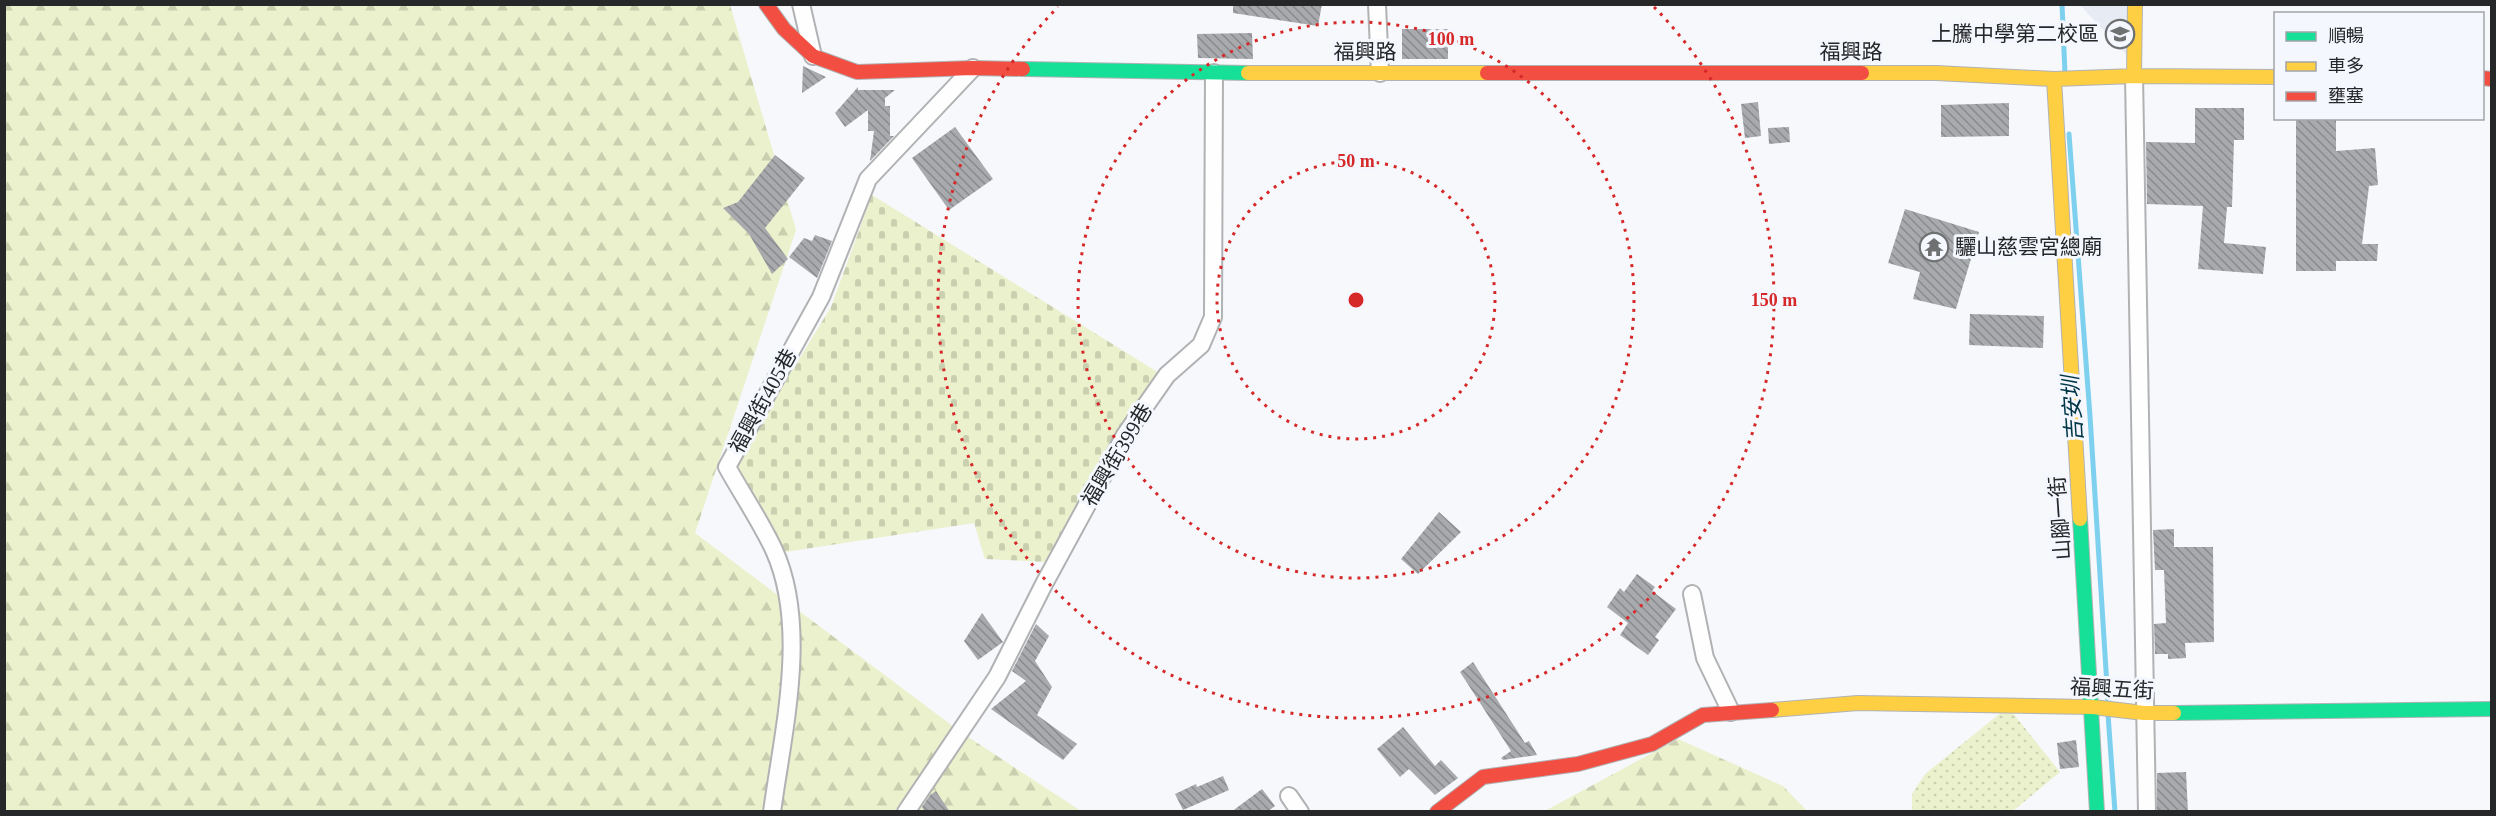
<svg xmlns="http://www.w3.org/2000/svg" width="2496" height="816" font-family="'Times New Roman','Noto Sans TC',serif">
<defs>
<pattern id="forest-firs" width="22" height="20" patternUnits="userSpaceOnUse" patternTransform="scale(1.5)"><rect width="22" height="20" fill="#ebf1cc"/><path d="M5 1l3.5 6h-7zM16 11l3.5 6h-7z" fill="#c9cfaf"/></pattern>
<pattern id="cemetery-stones" width="16" height="16" patternUnits="userSpaceOnUse" patternTransform="scale(1.5)"><rect width="16" height="16" fill="#ebf1cc"/><path d="M2 7V4a2 2 0 0 1 4 0v3zM10 15v-3a2 2 0 0 1 4 0v3z" fill="#c9cfaf"/></pattern>
<pattern id="park-dots" width="8" height="8" patternUnits="userSpaceOnUse" patternTransform="scale(1.5)"><rect width="8" height="8" fill="#ebf1cc"/><path d="M2 2h.1M6 6h.1" fill="none" stroke="#c9cfaf" stroke-width="1.8" stroke-linecap="round"/></pattern>
<pattern id="building-back-hatch" width="6" height="6" patternUnits="userSpaceOnUse" patternTransform="scale(1.5)"><rect width="6" height="6" fill="#a9aaad"/><path d="M-1 5l2 2M0 0l6 6M5-1l2 2" fill="none" stroke="#898a8d"/></pattern>
</defs>
<rect width="100%" height="100%" fill="#f6f8fb"/>
<path fill="#e7ecf4" d="M 2080,5 L 2132,5 L 2134,63 Z"/>
<path fill="url(#forest-firs)" d="M 5,5 L 730,5 L 796,230 L 695,533 L 962,733 L 1081,811 L 5,812 Z
M 1678,739 L 1783,786 L 1807,811 L 1543,812 Z"/>
<path fill="url(#cemetery-stones)" d="M 872,195 L 1159,373 L 1047,562 L 985,559 L 974,523 L 785,552 L 744,484 L 737,467 L 739,457 L 831,307 Z"/>
<path fill="url(#park-dots)" d="M 2008,707 L 2060,772 L 2013,811 L 1912,812 L 1912,794 L 1925,774 Z"/>
<g fill="none" stroke-linecap="round" stroke-linejoin="round">
<path stroke="#7dd0ee" stroke-width="5" d="M 2062,4 L 2065,74
M 2069,134 L 2090,416 L 2108,702
M 2108,714 L 2115,812"/>
</g>
<path fill="url(#building-back-hatch)" d="M 1233,4 L 1322,4 L 1318,26 L 1233,13 Z
M 1402,29 L 1448,29 L 1448,59 L 1402,59 Z
M 1252,33 L 1253,59 L 1198,58 L 1197,34 Z
M 803,66 L 826,77 L 802,93 Z
M 858,87 L 858,90 L 895,90 L 885,98 L 885,106 L 890,106 L 890,136 L 894,136 L 870,161 L 874,131 L 868,131 L 868,110 L 845,127 L 835,113 Z
M 1758,102 L 1761,136 L 1745,138 L 1741,104 Z
M 2009,103 L 2009,136 L 1941,137 L 1941,105 Z
M 2195,108 L 2244,108 L 2244,140 L 2234,140 L 2232,207 L 2227,207 L 2224,243 L 2266,247 L 2263,274 L 2198,269 L 2203,206 L 2147,204 L 2146,142 L 2195,143 Z
M 2296,118 L 2336,118 L 2336,151 L 2375,148 L 2378,185 L 2369,186 L 2362,244 L 2378,244 L 2377,261 L 2336,261 L 2336,271 L 2296,271 Z
M 955,127 L 993,179 L 949,210 L 912,158 Z
M 1789,127 L 1790,142 L 1769,144 L 1768,128 Z
M 775,155 L 805,178 L 765,228 L 788,259 L 772,274 L 749,234 L 723,208 L 738,202 Z
M 1905,209 L 1979,232 L 1956,309 L 1913,299 L 1920,272 L 1888,263 Z
M 815,235 L 832,241 L 817,278 L 789,257 L 804,238 L 812,241 Z
M 1970,314 L 2044,316 L 2043,348 L 1969,345 Z
M 1439,512 L 1461,532 L 1418,574 L 1401,559 Z
M 2174,529 L 2174,547 L 2213,547 L 2214,642 L 2185,643 L 2186,658 L 2168,659 L 2168,654 L 2155,654 L 2154,624 L 2166,623 L 2164,570 L 2155,570 L 2153,530 Z
M 1637,574 L 1655,587 L 1652,591 L 1676,609 L 1655,637 L 1659,640 L 1648,655 L 1620,635 L 1628,623 L 1607,607 L 1620,588 L 1624,592 Z
M 982,613 L 1003,642 L 978,660 L 964,641 Z
M 1036,624 L 1049,636 L 1035,661 L 1052,687 L 1037,715 L 1077,744 L 1063,760 L 991,709 L 1026,681 L 1012,671 Z
M 1473,662 L 1525,743 L 1529,741 L 1537,755 L 1503,760 L 1501,758 L 1511,751 L 1460,672 Z
M 1403,727 L 1435,766 L 1441,760 L 1458,778 L 1435,795 L 1409,769 L 1400,777 L 1377,749 Z
M 2076,740 L 2079,767 L 2060,769 L 2057,743 Z
M 2186,772 L 2188,812 L 2157,812 L 2157,773 Z
M 1223,776 L 1229,790 L 1183,810 L 1175,794 L 1196,784 L 1197,787 Z
M 1262,789 L 1275,806 L 1267,812 L 1231,812 Z
M 936,791 L 950,812 L 925,812 L 922,807 L 930,795 Z"/>
<g fill="none" stroke-linecap="round" stroke-linejoin="round">
<g stroke="#b1b2b4" stroke-width="20">
<path id="street" d="M 801,4 L 813,56
M 1377,4 L 1380,73
M 2134,76 L 2147,812
M 1692,594 L 1705,658 L 1731,712
M 1289,796 L 1300,812
M 772,812 C 783,731 809,627 774,550 C 761,522 742,494 727,467 L 821,297 L 868,179 L 973,68
M 906,812 L 997,677 L 1044,584 L 1125,435 L 1167,375 L 1201,345 L 1213,317 L 1214,73"/>
</g>
<g stroke="#b1b2b4" stroke-width="16">
<path id="fast" d="M 1023,69 L 1248,73
M 2080,519 L 2097,812
M 2174,713 L 2492,709"/>
</g>
<g stroke="#b1b2b4" stroke-width="16">
<path id="slow" d="M 1248,73 L 1487,73
M 1862,73 L 1936,73 L 2054,79 L 2134,76 L 2276,77
M 2134,76 L 2135,4
M 2054,79 L 2080,519
M 1772,710 L 1858,703 L 2093,707 L 2144,713 L 2174,713"/>
</g>
<g stroke="#b1b2b4" stroke-width="16">
<path id="jam" d="M 766,4 L 784,29 L 813,56 L 857,72 L 973,68 L 1023,69
M 1487,73 L 1862,73
M 2482,78 L 2492,79
M 1437,812 L 1483,777 L 1578,764 L 1652,744 L 1703,715 L 1772,710"/>
</g>
<use href="#street" stroke="#fefefe" stroke-width="16"/>
<use href="#fast" stroke="#16e098" stroke-width="14"/>
<use href="#slow" stroke="#ffcf43" stroke-width="14"/>
<use href="#jam" stroke="#f24e42" stroke-width="14"/>
</g>
<g fill="none" stroke="#d62828" stroke-width="3" stroke-dasharray="3 6">
<circle cx="1356" cy="300" r="139"/>
<circle cx="1356" cy="300" r="278"/>
<path d="M1654 7A418 418 0 1 1 1058 7"/>
</g>
<defs>
<g id="school-ring" transform="scale(1.5)"><circle r="9.5" fill="#f4f7fd" stroke="#6f7072" stroke-width="1.5"/><path d="M0-5L7-2L0 1L-7-2ZM-4 1L0 2.5L4 1V4Q0 6-4 4Z" fill="#6f7072"/></g>
<g id="temple-ring" transform="scale(1.5)"><circle r="9.5" fill="#f4f7fd" stroke="#6f7072" stroke-width="1.5"/><path d="M0-6L5-2H3V0L6.5 2.5H4V6H1.5V3h-3V6H-4V2.5H-6.5L-3 0V-2H-5Z" fill="#6f7072"/></g>
</defs>
<g fill-rule="evenodd">
<use href="#school-ring" x="2120" y="34"/>
<use href="#temple-ring" x="1934" y="247"/>
</g>
<g text-anchor="middle" stroke-width="6" stroke-linejoin="round" paint-order="stroke">
<g font-size="21" fill="#262729" stroke="#f4f7fd" text-anchor="end">
<text x="2099" y="41">上騰中學第二校區</text>
<text x="1955" y="254" text-anchor="start">驪山慈雲宮總廟</text>
</g>
<g font-size="21" fill="#262729" stroke="#f4f7fd">
<text x="1365" y="59">福興路</text>
<text x="1851" y="59">福興路</text>
<text transform="translate(763 401) rotate(-61)" y="7">福興街405巷</text>
<text transform="translate(1117 455) rotate(-59)" y="7">福興街399巷</text>
<text transform="translate(2060 518) rotate(-94)" y="7">山腳一街</text>
<text transform="translate(2112 689) rotate(3)" y="7">福興五街</text>
</g>
<g font-size="22" font-style="italic" fill="#003647" stroke="#f4f7fd">
<text transform="translate(2072 409) rotate(-94)" y="8">吉安圳</text>
</g>
</g>
<circle cx="1356" cy="300" r="9" fill="#d62828" stroke="#f4f7fd" stroke-width="3"/>
<g font-size="18" text-anchor="middle" font-weight="bold" fill="#d62828" stroke="#f4f7fd" stroke-width="6" stroke-linejoin="round" paint-order="stroke">
<text x="1451" y="45">100 m</text>
<text x="1356" y="167">50 m</text>
<text x="1774" y="306">150 m</text>
</g>
<rect width="2496" height="816" fill="none" stroke="#262729" stroke-width="12"/>
<rect x="2274" y="12" width="210" height="108" fill="#f4f7fd" stroke="#a2a4a8" stroke-width="1.5"/>
<rect x="2286" y="32" width="30" height="9" fill="#16e098" stroke="#a2a4a8" stroke-width="1.5"/>
<text x="2328" y="42" font-size="18" fill="#262729">順暢</text>
<rect x="2286" y="62" width="30" height="9" fill="#ffcf43" stroke="#a2a4a8" stroke-width="1.5"/>
<text x="2328" y="72" font-size="18" fill="#262729">車多</text>
<rect x="2286" y="92" width="30" height="9" fill="#f24e42" stroke="#a2a4a8" stroke-width="1.5"/>
<text x="2328" y="102" font-size="18" fill="#262729">壅塞</text>
</svg>
